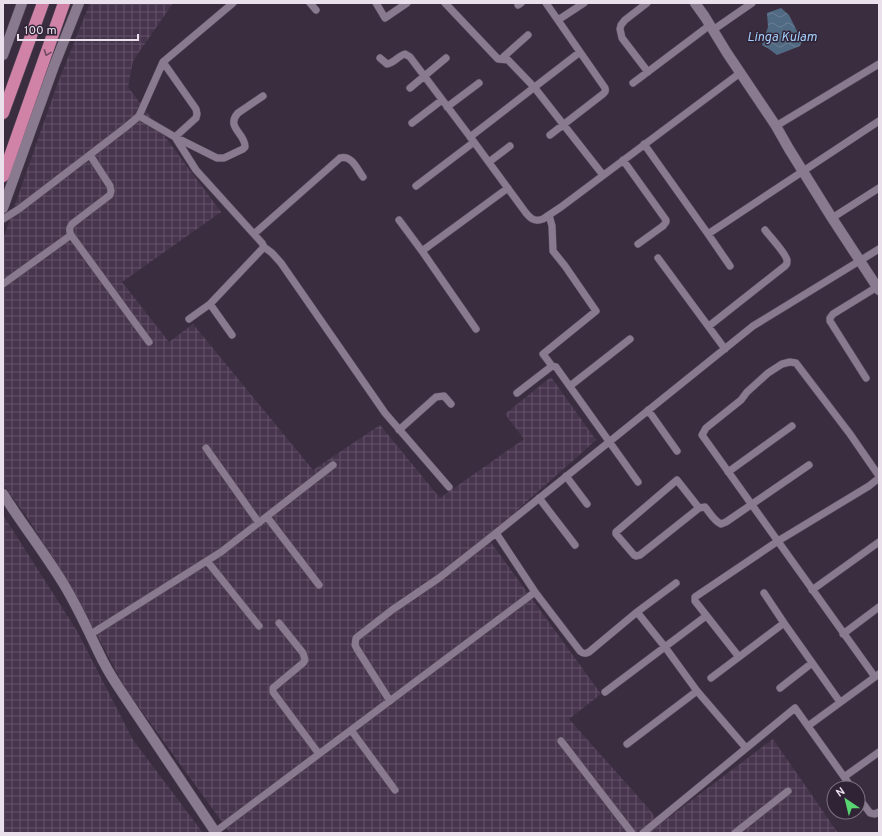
<svg xmlns="http://www.w3.org/2000/svg" width="882" height="836" font-family="Overpass,sans-serif">
<defs>
<pattern id="industrial-grid" width="8" height="8" patternUnits="userSpaceOnUse"><rect width="8" height="8" fill="#47354e"/><path d="M0 4h8M4 0v8" fill="none" stroke="#625268"/></pattern>
<pattern id="water-waves" width="16" height="10" patternUnits="userSpaceOnUse"><rect width="16" height="10" fill="#516a83"/><path d="M0 5q4-4 8 0t8 0" fill="none" stroke="#6a7f95"/></pattern>
</defs>
<rect width="100%" height="100%" fill="#3b2d40"/>
<path fill="url(#industrial-grid)" d="M 90,3 L 173,3 L 133,61 L 128,87 L 221,212 L 122,282 L 169,342 L 193,324 L 313,470 L 380,425 L 440,498 L 524,439 L 505,414 L 551,377 L 596,440 L 487,537 L 601,694 L 569,719 L 650,810 L 660,824 L 773,739 L 838,833 L 230,833 L 125,688 L 90,622 L 60,569 L 25,514 L 3,485 L 3,239 L 57,85 Z
M 3,515 L 77,631 L 133,740 L 203,833 L 3,833 Z"/>
<path fill="url(#water-waves)" d="M 781,8 L 789,15 L 802,41 L 800,46 L 777,55 L 769,49 L 762,45 L 768,27 L 767,13 Z"/>
<g fill="none" stroke-linecap="round" stroke-linejoin="round">
<g stroke="#564a5a" stroke-width="8">
<path id="street" d="M 310,3 L 316,10
M 376,3 L 385,18 L 407,3
M 445,3 L 498,59 L 508,60 L 534,87 L 603,175
M 546,3 L 605,88 C 606,91 605,92 603,94 L 550,135
M 647,3 L 625,20 L 621,25 L 620,29 L 622,38 L 648,72
M 518,5 L 521,3
M 558,20 L 584,3
M 713,30 L 752,3
M 380,58 L 387,64 C 394,63 398,56 405,54 L 410,57 L 474,142 L 526,213 C 531,219 535,222 543,219 L 561,207 L 740,73
M 501,59 L 528,35
M 163,62 L 196,109 L 197,114 L 196,118 L 175,137 L 196,170 L 262,243 L 264,247 L 210,304 L 189,319
M 633,83 L 710,25
M 410,88 L 446,58
M 447,107 L 479,83
M 139,116 L 175,137 L 217,158 L 224,158 L 243,149 L 245,147 C 246,134 225,127 238,113 L 263,96
M 412,123 L 442,100
M 776,126 L 879,64
M 470,137 L 580,52
M 644,144 L 708,234 L 730,266
M 90,155 L 110,186 L 111,191 L 110,195 L 72,224 C 69,228 69,230 71,235 L 149,342
M 623,160 L 666,220 L 666,222 L 663,226 L 638,244
M 489,162 L 510,146
M 416,186 L 474,142
M 549,215 L 552,226 L 553,251 L 565,266 L 596,311 L 543,354 L 552,366
M 832,218 L 879,188
M 3,219 L 19,209 L 126,127 L 139,116 L 163,62 L 233,3
M 399,220 L 422,251
M 254,234 L 340,158 C 352,155 357,169 363,177
M 708,234 L 879,121
M 264,247 L 272,253 L 281,263 L 385,413 L 449,487
M 658,258 L 725,349
M 3,284 L 71,235
M 210,304 L 232,335
M 709,326 L 785,266 C 787,264 787,264 787,260 C 785,252 770,237 765,230
M 476,329 L 422,251 L 508,188
M 866,378 L 830,321 L 830,318 L 833,314 L 877,287
M 570,386 L 630,339
M 517,393 L 552,366 L 556,367 L 638,482
M 648,410 L 677,451
M 399,430 L 436,397 L 444,396 L 451,404
M 206,448 L 259,523
M 728,472 L 792,426
M 566,476 L 587,504
M 539,498 L 575,545
M 699,508 L 677,480 L 616,532 L 616,534 L 634,555 L 636,556 L 640,555 L 699,508 L 705,507 C 710,513 714,521 721,524 L 726,522 L 809,465
M 267,517 L 319,585
M 207,561 L 259,626
M 812,590 L 879,542
M 535,592 L 580,651 C 583,654 585,654 589,652 L 637,612 L 676,583
M 764,593 L 784,623 L 840,702
M 637,612 L 665,647 L 697,691 L 746,748
M 279,623 L 303,653 L 305,660 L 303,663 L 273,688 L 273,692 L 319,754
M 91,634 L 221,552 L 333,465
M 843,634 L 879,607
M 739,657 L 695,601 L 695,597 L 778,541 L 869,486 L 879,478
M 875,677 L 702,435 L 706,428 L 741,400 L 747,392 L 768,373 L 782,364 L 790,362 L 796,363 L 850,434 L 879,476
M 711,678 L 784,623
M 780,688 L 812,663
M 605,692 L 706,616
M 390,701 L 357,649 L 355,645 L 356,638 L 392,610 L 439,578 L 496,533
M 808,726 L 879,674
M 351,730 L 395,790
M 561,741 L 632,833
M 627,744 L 697,691
M 844,777 L 879,752
M 858,797 L 870,813 L 875,814 L 879,812
M 215,832 L 535,592 L 496,533 L 753,326 L 879,249
M 643,833 L 795,708 L 852,788
M 735,833 L 788,791"/>
</g>
<g stroke="#564a5a" stroke-width="11">
<path id="secondary" d="M 695,3 L 705,17 L 727,53 L 776,126 L 789,149 L 832,218 L 879,290
M 3,55 L 22,3
M 3,208 L 54,66 L 79,3
M 3,494 C 22,524 44,552 63,583 C 76,604 87,628 98,651 C 104,664 111,676 119,688 L 216,833"/>
</g>
<g stroke="#564a5a" stroke-width="13">
<path id="highway" d="M 3,113 L 43,3
M 3,176 L 64,3"/>
</g>
<use href="#street" stroke="#8a7a90" stroke-width="7"/>
<use href="#secondary" stroke="#8a7a90" stroke-width="10"/>
<use href="#highway" stroke="#d183a7" stroke-width="12"/>
</g>
<defs><path id="oneway-chevron" d="M-2-3.5L2.5 0L-2 3.5" fill="none" stroke-width="1.6" stroke-linecap="round" stroke-linejoin="round"/></defs>
<use stroke="#714963" href="#oneway-chevron" transform="translate(47 53) rotate(110)"/>
<g text-anchor="middle" stroke-width="3" stroke-linejoin="round" paint-order="stroke">
<g font-size="13" font-style="italic" fill="#a3d0fd" stroke="#312336">
<text x="782" y="41">Linga Kulam</text>
</g>
</g>
<rect width="882" height="836" fill="none" stroke="#e9e0ec" stroke-width="8"/>
<g transform="translate(846 800) rotate(325)"><circle r="19" fill="#312336" stroke="#7b6f7f"/>
<path d="M0-3L7 15L0 10L-7 15Z" fill="#58d570"/>
<text y="-6" font-size="11" font-weight="bold" text-anchor="middle" fill="#e9e0ec">N</text>
</g>
<path d="M18 34v6h120v-6" fill="none" stroke="#e9e0ec" stroke-width="2"/>
<text x="24" y="34" font-size="12" fill="#e9e0ec" stroke="#312336" stroke-width="3" paint-order="stroke">100 m</text>
</svg>
